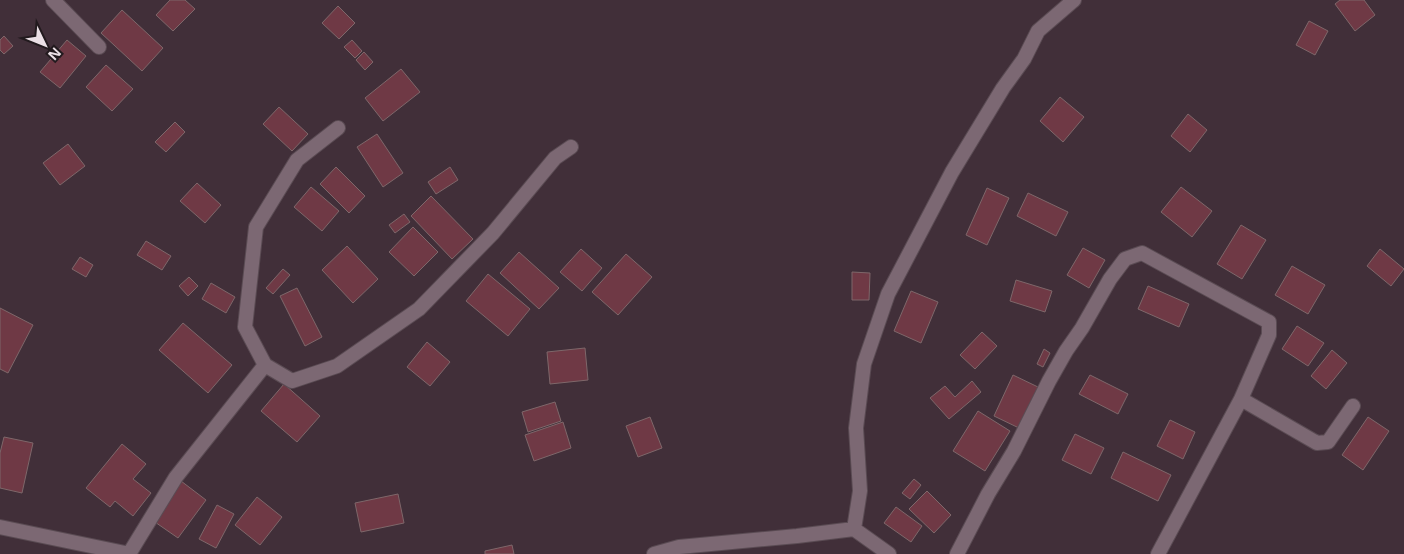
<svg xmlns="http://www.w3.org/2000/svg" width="1404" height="554" font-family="'Open Sans',sans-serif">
<rect width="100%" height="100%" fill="#412f39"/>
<path fill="#6f3945" stroke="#7e676a" d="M 170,0 L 185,0 L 195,9 L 173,31 L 156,15 Z
M 1340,0 L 1364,0 L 1375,15 L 1355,31 L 1335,4 Z
M 338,6 L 355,23 L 339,39 L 322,23 Z
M 122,10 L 163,48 L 142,71 L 101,33 Z
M 1309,21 L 1328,31 L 1315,55 L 1296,45 Z
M 4,36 L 13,46 L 4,54 L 0,50 L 0,40 Z
M 67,40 L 86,56 L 60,88 L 40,72 Z
M 352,40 L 362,51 L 355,58 L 344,47 Z
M 364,52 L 373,62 L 365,70 L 356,60 Z
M 106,65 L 133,89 L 112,111 L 86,87 Z
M 401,69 L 420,92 L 383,121 L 365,98 Z
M 1060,97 L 1084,117 L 1063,142 L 1040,121 Z
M 279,107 L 308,134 L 292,151 L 263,124 Z
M 1188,114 L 1207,130 L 1190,152 L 1171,136 Z
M 175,122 L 185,132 L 166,152 L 155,142 Z
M 377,134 L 403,173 L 383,187 L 357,147 Z
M 68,144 L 85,166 L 60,185 L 43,163 Z
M 336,167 L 365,196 L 349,213 L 320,184 Z
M 450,167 L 458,180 L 436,194 L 428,182 Z
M 197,183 L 221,205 L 205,223 L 180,201 Z
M 311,187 L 339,211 L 322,231 L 294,207 Z
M 1181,187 L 1212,211 L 1192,237 L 1161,212 Z
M 987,188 L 1009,198 L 987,245 L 966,235 Z
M 1028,193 L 1068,212 L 1056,236 L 1017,216 Z
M 431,196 L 473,239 L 452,259 L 411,216 Z
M 404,214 L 410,222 L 395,233 L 389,225 Z
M 1241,225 L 1266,240 L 1242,279 L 1217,264 Z
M 413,227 L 438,252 L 414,276 L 389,252 Z
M 146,241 L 171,256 L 162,270 L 137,255 Z
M 347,246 L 378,279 L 353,303 L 322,270 Z
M 1083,248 L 1105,260 L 1089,288 L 1067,275 Z
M 581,249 L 602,268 L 582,291 L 560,272 Z
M 1380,249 L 1404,269 L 1391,286 L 1367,266 Z
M 519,252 L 559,288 L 539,309 L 500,273 Z
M 626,254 L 652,277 L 618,315 L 592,292 Z
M 80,257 L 93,265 L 86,277 L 72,269 Z
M 1292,266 L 1325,285 L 1308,314 L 1275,295 Z
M 283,269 L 290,275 L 273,294 L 266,288 Z
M 852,272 L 870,273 L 869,300 L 852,300 Z
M 488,274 L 530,309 L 508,336 L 466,301 Z
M 189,277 L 198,286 L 188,296 L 179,286 Z
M 1016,280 L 1052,291 L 1045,312 L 1010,301 Z
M 211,283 L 235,297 L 226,313 L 202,299 Z
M 1148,286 L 1189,304 L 1179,327 L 1138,309 Z
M 297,288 L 322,337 L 305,346 L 280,296 Z
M 911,291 L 938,302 L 921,343 L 894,331 Z
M 0,308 L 33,325 L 8,373 L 0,369 Z
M 183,323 L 232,365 L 208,393 L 159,350 Z
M 1297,326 L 1324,343 L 1308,366 L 1282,349 Z
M 982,332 L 997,346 L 975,369 L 960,355 Z
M 427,342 L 450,362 L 430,386 L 407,367 Z
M 585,348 L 588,380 L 550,384 L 547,352 Z
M 1044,349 L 1050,353 L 1043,367 L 1037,364 Z
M 1332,350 L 1347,363 L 1326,389 L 1311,376 Z
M 1013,375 L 1038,387 L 1019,428 L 994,416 Z
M 1090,375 L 1128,394 L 1118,414 L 1079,394 Z
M 972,381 L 981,392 L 949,419 L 930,398 L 945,386 L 955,397 Z
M 284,384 L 320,416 L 297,442 L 261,411 Z
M 555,402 L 561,421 L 528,432 L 522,412 Z
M 978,411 L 1010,431 L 985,471 L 953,451 Z
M 650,417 L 662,448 L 638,457 L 626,426 Z
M 1368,417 L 1389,431 L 1363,470 L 1342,455 Z
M 1170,420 L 1195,432 L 1183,459 L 1157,446 Z
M 563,422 L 571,448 L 534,461 L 525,435 Z
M 1075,434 L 1104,448 L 1091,474 L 1062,460 Z
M 4,437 L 33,443 L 22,493 L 0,488 L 0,453 Z
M 122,444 L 146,464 L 133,479 L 151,493 L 133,516 L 115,501 L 110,507 L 86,488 Z
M 1123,452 L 1171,475 L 1158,501 L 1111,478 Z
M 914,479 L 921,485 L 910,499 L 902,493 Z
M 181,481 L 206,500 L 178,538 L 152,520 Z
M 927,491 L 951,515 L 934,533 L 909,509 Z
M 398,494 L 404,523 L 361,532 L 355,503 Z
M 257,497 L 282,517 L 260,545 L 235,525 Z
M 217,505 L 234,514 L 216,548 L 199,539 Z
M 896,507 L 922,526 L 911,542 L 884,523 Z
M 512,545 L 514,554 L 485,554 L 485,551 Z"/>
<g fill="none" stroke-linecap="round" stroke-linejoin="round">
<g stroke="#5a4b53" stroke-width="16">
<path id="minor" d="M 53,0 L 99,47
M 338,128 L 297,160 L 256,227 L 245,327 L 265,365 L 292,381 L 337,366 L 419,309 L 493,233 L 555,158 L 571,147
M 1241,399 L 1317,443 L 1328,442 L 1353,406
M 0,527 L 130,554
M 854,529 L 860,491 L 856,428 L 864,364 L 888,294 L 952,172 L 1003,88 L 1024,59 L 1038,31 L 1074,0
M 129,554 L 176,477 L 265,365
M 654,554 L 679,547 L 797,536 L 854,529 L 889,554
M 957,554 L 988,494 L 1014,451 L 1049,381 L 1066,351 L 1082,328 L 1110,279 L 1125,259 L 1142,253 L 1269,322 L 1269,335 L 1241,399 L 1158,554"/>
</g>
<use href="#minor" stroke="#7c6873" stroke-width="14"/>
</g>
<g transform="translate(45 45) rotate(133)" stroke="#221a1e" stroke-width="4" paint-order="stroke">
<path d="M0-4L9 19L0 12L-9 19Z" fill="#ebe0e6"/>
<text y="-8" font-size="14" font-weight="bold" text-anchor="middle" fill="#ebe0e6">N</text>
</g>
</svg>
